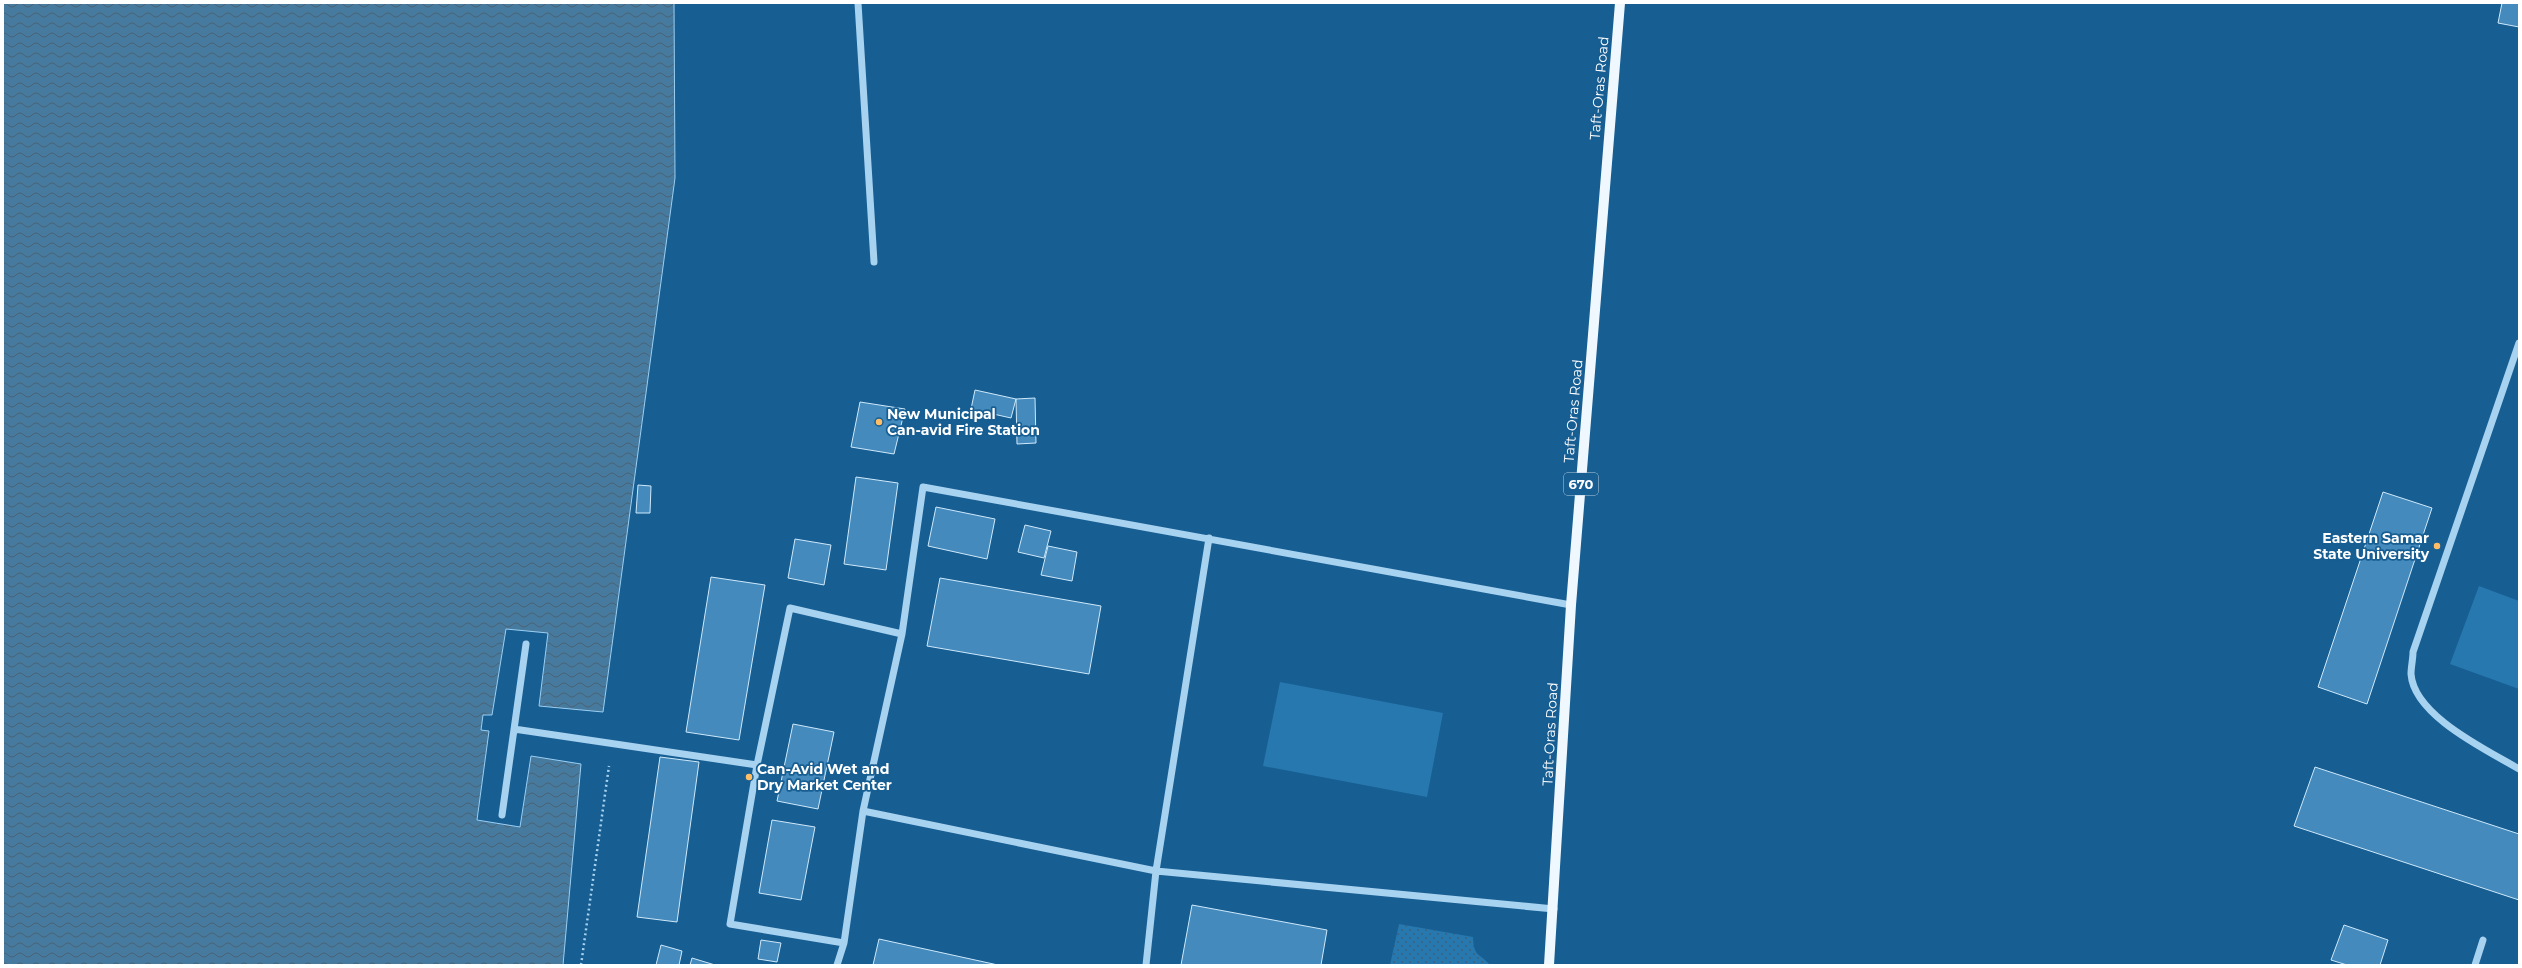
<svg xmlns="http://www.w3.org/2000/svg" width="2522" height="968" font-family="Montserrat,sans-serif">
<defs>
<pattern id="grass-dots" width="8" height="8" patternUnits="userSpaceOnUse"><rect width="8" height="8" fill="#2778af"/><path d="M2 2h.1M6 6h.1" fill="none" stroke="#3a627e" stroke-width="1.8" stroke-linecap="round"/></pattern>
<pattern id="water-waves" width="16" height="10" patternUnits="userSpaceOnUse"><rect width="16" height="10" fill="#477a9f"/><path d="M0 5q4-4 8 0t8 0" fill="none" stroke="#4a6376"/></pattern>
</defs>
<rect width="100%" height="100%" fill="#175e93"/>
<path fill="url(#grass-dots)" d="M 1399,924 L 1473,937 C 1474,958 1479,952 1490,965 L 1390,965 Z"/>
<path fill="#2778af" d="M 2479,586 L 2519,601 L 2519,689 L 2450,664 Z
M 1280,682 L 1443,713 L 1427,797 L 1263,766 Z"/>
<path fill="url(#water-waves)" stroke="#9acff3" d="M 3,3 L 674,3 L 675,178 L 603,712 L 539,706 L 548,633 L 506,629 L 492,715 L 483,715 L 481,730 L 489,731 L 477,820 L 520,827 L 531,756 L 581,764 L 563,965 L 3,965 Z"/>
<path fill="#448abc" stroke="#cee9fb" d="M 2502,3 L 2519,3 L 2519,27 L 2498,23 Z
M 975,390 L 1016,399 L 1011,418 L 971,409 Z
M 1035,398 L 1036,443 L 1017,444 L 1016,399 Z
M 860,402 L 905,409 L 894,454 L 851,447 Z
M 856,477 L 898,483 L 886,570 L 844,564 Z
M 638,485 L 651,486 L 650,513 L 636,513 Z
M 2383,492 L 2432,508 L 2367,704 L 2318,687 Z
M 936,507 L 995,519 L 987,559 L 928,546 Z
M 1025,525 L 1051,531 L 1044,558 L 1018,552 Z
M 795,539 L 831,545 L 824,585 L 788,578 Z
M 1048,546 L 1077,552 L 1072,581 L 1041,575 Z
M 711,577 L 765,585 L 739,740 L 686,732 Z
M 940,578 L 1101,606 L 1089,674 L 927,646 Z
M 793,724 L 834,732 L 818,809 L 777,801 Z
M 660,757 L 699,762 L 677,922 L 637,917 Z
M 2315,767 L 2519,834 L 2519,900 L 2294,826 Z
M 772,820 L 815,827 L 801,900 L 759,893 Z
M 1192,905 L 1327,930 L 1321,965 L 1181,965 Z
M 2344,925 L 2388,940 L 2380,965 L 2347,965 L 2331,960 Z
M 879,939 L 998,965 L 873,965 Z
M 761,940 L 781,943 L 777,962 L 758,959 Z
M 661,945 L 682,951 L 679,965 L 656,965 Z
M 692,958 L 715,965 L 690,965 Z"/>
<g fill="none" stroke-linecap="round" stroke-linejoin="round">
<path stroke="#a7d2f0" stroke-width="2.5" stroke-dasharray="2 3" stroke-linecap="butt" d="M 581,965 L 609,766"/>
<path stroke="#a7d2f0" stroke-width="7" d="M 858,3 L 874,262
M 2519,343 L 2413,652 C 2413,659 2411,667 2411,674 C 2414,716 2487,750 2519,769
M 514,729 L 757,765
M 863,811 L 1156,871 L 1554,909
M 502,815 L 526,644
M 844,943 L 730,924 L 757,765 L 790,608 L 902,634
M 837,965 L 844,943 L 863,811 L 902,634 L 923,487 L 1571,605
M 1146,965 L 1156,871 L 1209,538
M 2475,965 L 2483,940"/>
<path stroke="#f0f8ff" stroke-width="10" d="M 1549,965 L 1571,605 L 1620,3"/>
</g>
<g fill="#ffbe66" stroke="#175e93" stroke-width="1.5">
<circle cx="879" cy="422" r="4"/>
<circle cx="2437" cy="546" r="4"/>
<circle cx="749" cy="777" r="4"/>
</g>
<g text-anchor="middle" stroke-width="3.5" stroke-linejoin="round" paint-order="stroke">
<rect fill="#175e93" stroke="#b9cfdf" stroke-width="1" x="1564" y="473" width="34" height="22" rx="3"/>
<g font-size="13" font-weight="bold" fill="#fff">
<text x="1581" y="489">670</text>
</g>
<g font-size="14" fill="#fff" stroke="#175e93">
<text transform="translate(1599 88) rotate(-85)" y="5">Taft-Oras Road</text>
<text transform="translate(1573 411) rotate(-85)" y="5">Taft-Oras Road</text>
<text transform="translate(1550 734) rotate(-87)" y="5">Taft-Oras Road</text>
</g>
<g font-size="14" font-weight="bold" fill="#fff" stroke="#175e93" text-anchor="start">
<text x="887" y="419">New Municipal<tspan x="887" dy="16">Can-avid Fire Station</tspan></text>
<text x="2429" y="543" text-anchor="end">Eastern Samar<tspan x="2429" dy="16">State University</tspan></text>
<text x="757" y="774">Can-Avid Wet and<tspan x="757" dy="16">Dry Market Center</tspan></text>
</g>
</g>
<rect width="2522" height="968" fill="none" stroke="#ffffff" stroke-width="8"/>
</svg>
